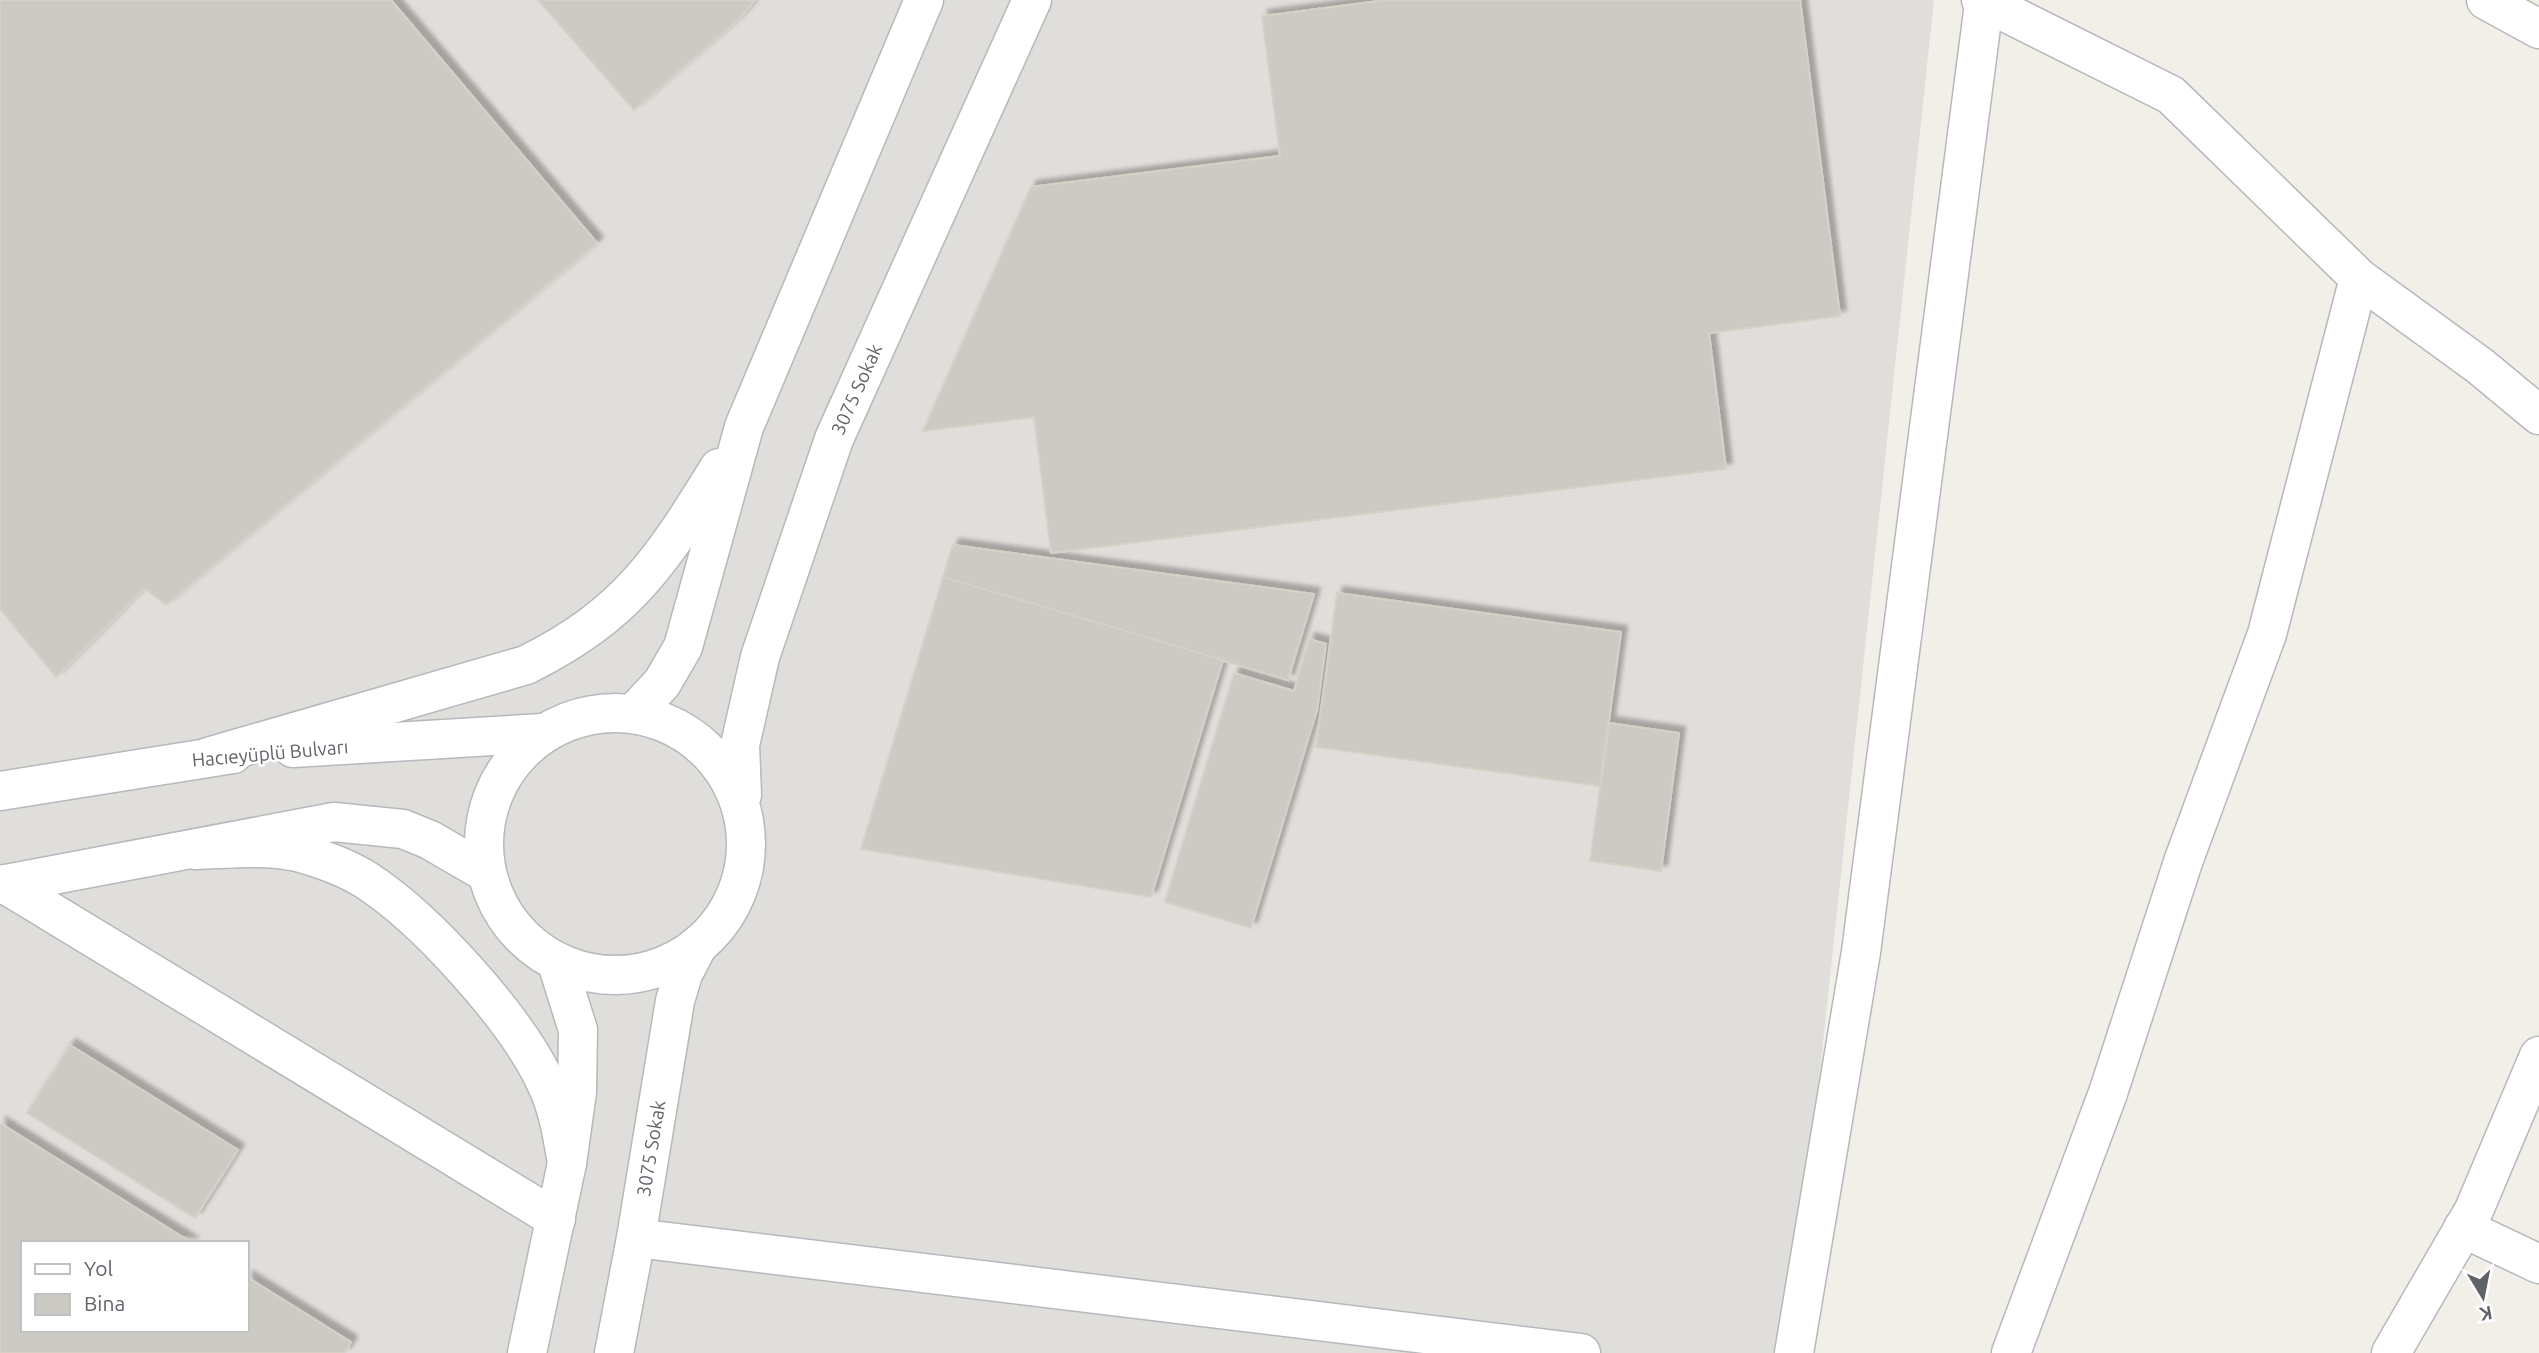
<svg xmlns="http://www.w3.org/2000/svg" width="2539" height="1353" font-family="Ubuntu,sans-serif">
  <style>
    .industrial { fill: #e0deda; fill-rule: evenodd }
    .building { fill: #cccac5; stroke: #d6d1c6; stroke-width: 2; filter: url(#shadow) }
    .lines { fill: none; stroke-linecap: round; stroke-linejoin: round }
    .minor-casing { stroke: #b5b8bc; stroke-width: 41 }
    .tertiary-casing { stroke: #b5b8bc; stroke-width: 41 }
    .minor { stroke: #fff; stroke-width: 38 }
    .tertiary { stroke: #fff; stroke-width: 38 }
    .labels { text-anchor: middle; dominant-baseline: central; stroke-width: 5; stroke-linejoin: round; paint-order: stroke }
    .street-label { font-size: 19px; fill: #5f6368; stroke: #fff }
  </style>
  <defs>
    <filter id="shadow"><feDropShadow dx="6" dy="-6" stdDeviation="2" flood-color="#0004"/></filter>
  </defs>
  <rect width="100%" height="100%" fill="#f1efe8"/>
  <path class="industrial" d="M0,0H1934L1790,1353H0ZM23,1243H247V1330H23Z"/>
  <g class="building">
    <polygon points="0,0 391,0 597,243 166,605 144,588 56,677 0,609"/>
    <polygon points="538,0 755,0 739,19 634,110"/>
    <polygon points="1387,0 1800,0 1840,316 1709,333 1726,469 1051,553 1034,417 923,431 1031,187 1280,156 1262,16"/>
    <polygon points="953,545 1314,594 1288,680 943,577"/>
    <polygon points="943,577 1223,660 1151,897 861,849"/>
    <polygon points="1337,593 1621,632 1600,786 1316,747"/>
    <polygon points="1309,639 1326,644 1317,710 1251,928 1165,902 1234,673 1294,691"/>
    <polygon points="1609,723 1679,733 1661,871 1590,861"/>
    <polygon points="70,1045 238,1150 195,1218 27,1113"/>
    <polygon points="0,1123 192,1243 23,1243 23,1330 247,1330 247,1277 351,1342 345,1353 0,1353"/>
  </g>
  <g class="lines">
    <defs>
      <g id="minor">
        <polyline points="1981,0 2171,95 2359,278 2480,366 2539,415"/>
        <polyline points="2486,0 2539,29"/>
        <polyline points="5,884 556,1219"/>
        <polyline points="2463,1228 2539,1264"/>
        <polyline points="636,1238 1581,1353"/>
        <polyline points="1794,1353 1861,952 1984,4"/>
        <polyline points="2011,1353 2108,1093 2183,862 2267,634 2359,278"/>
        <polyline points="2391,1353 2474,1210 2539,1056"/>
      </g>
      <g id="tertiary">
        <polyline points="635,712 662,683 683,647 744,427 924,0"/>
        <circle cx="615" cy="844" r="131"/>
        <polyline points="293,748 543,733"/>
        <path d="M208,757L526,665C628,614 661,562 719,468"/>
        <polyline points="0,791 233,754"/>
        <path id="s1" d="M742,795L740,745L760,657L834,439L1032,0"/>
        <path d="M196,850C229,849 264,845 297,852C319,858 347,868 366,880C425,918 515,1017 545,1081C558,1107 562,1134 567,1163"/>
        <polyline points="0,885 334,822 403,829 430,840 485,872"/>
        <polyline points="527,1353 567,1163 577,1092 578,1030 557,963"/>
        <path id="s2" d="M614,1353L636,1238L675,1001L683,974L698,945"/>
      </g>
    </defs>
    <use href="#minor" class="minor-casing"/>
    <use href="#tertiary" class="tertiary-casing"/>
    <use href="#minor" class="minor"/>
    <use href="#tertiary" class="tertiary"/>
  </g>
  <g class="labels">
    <g class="street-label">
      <text stroke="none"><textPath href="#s1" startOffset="425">3075 Sokak</textPath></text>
      <text transform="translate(270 753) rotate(-5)">Hacıeyüplü Bulvarı</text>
      <text stroke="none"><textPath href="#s2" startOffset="208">3075 Sokak</textPath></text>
    </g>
  </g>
  <rect x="21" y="1241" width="228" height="91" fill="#ffffff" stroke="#bfc1c3" stroke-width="2"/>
  <rect x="35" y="1264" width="35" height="10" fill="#ffffff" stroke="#bfc1c3" stroke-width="2"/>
  <text x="84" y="1276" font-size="21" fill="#5f6368">Yol</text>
  <rect x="35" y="1294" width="35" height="21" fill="#cccac5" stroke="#bfc1c3" stroke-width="2"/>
  <text x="84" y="1311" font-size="21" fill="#5f6368">Bina</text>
  <g transform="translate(2483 1297) rotate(170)" stroke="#ffffff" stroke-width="5" paint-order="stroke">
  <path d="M0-5L12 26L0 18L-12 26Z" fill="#5f6368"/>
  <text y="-10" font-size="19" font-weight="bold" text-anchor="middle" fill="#5f6368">K</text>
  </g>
</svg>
